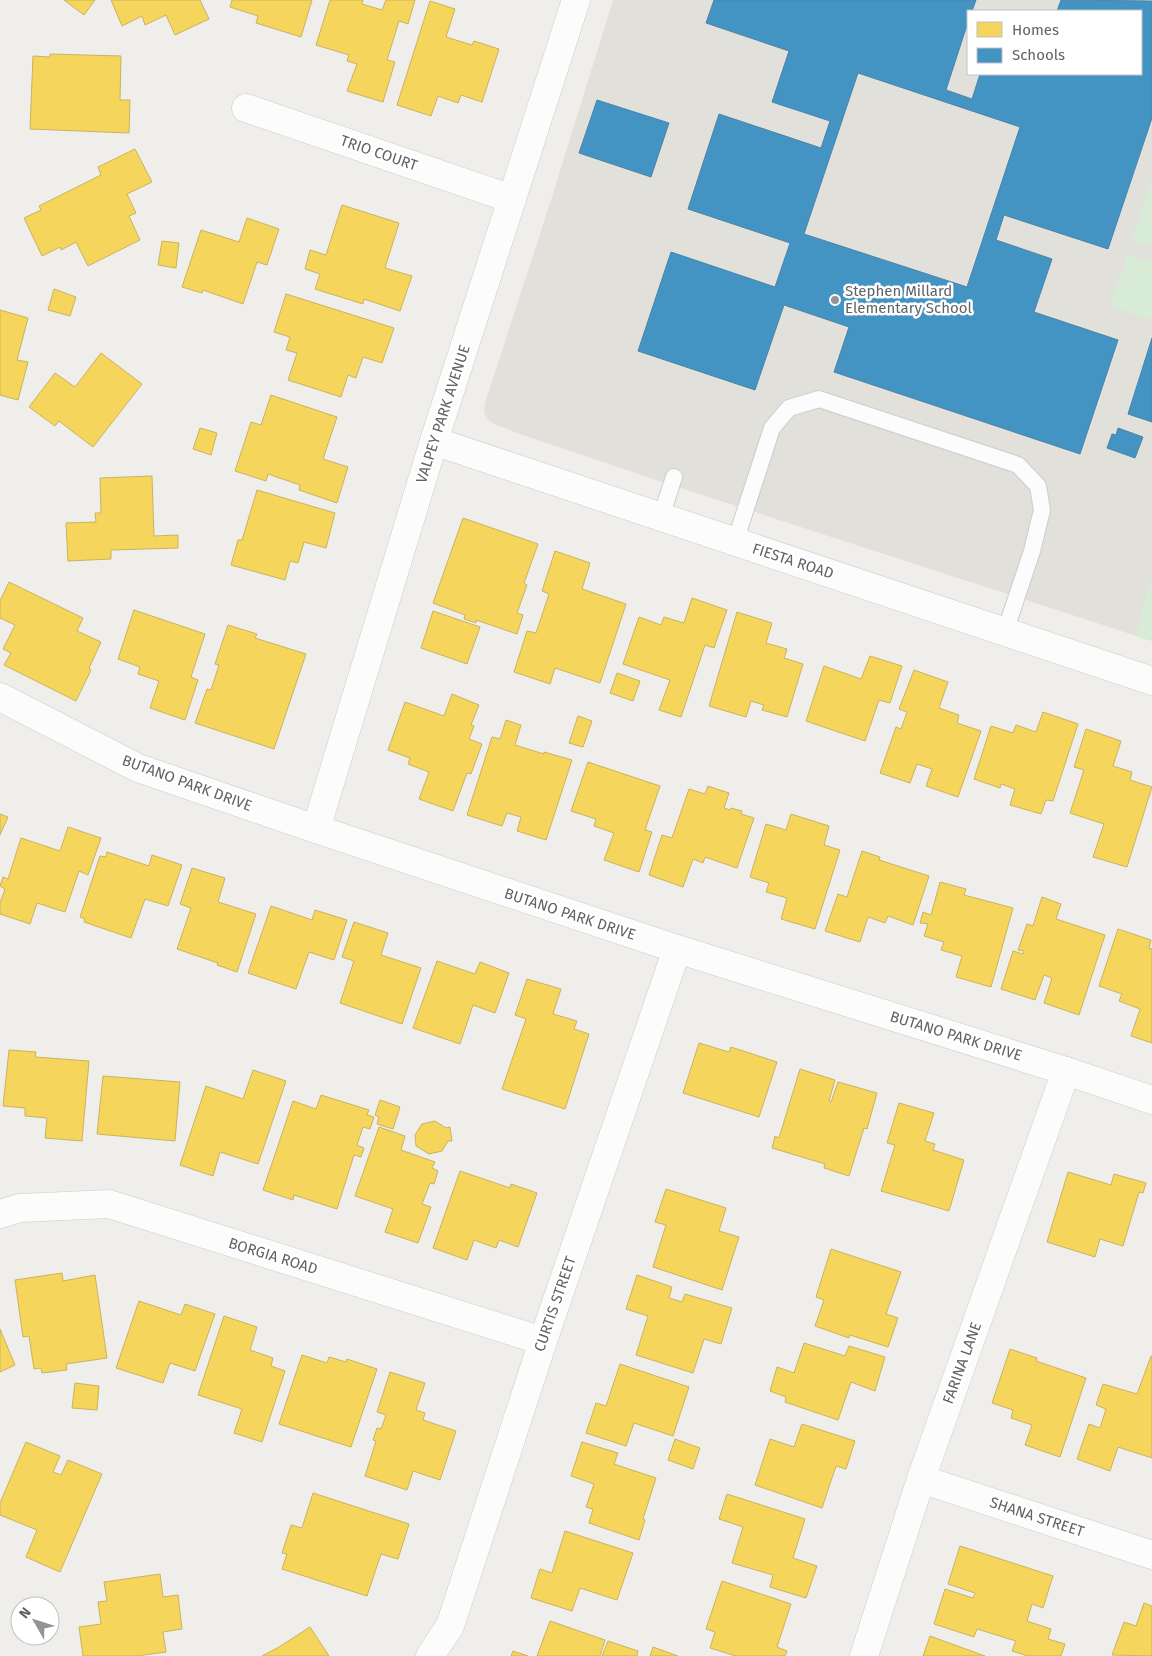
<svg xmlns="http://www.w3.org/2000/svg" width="1152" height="1656" font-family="'Fira Sans',sans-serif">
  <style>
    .education { fill: #e2e0da; fill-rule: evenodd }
    .green { fill: #d8ebd6 }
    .homes { fill: #f6d55c; stroke: #c9b360 }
    .schools { fill: #4393c3; stroke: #4b85a8; fill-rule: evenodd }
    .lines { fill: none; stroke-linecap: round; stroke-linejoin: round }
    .lane-casing { stroke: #cbcccc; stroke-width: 18 }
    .street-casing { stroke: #cbcccc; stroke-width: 29 }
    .lane { stroke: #fdfcfc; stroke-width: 16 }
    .street { stroke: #fdfcfc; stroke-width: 28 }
    .poi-dot { fill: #919496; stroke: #fff; stroke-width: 2 }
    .labels { text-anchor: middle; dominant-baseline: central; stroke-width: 5; stroke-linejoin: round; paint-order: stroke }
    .street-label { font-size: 15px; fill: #5f6368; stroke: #fff }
    .poi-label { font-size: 15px; fill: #5f6368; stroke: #fff; text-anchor: start }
  </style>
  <rect width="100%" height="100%" fill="#efeeea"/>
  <path class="education" d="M613,0H1152V641L653,479L520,434L494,424L487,419L484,412L485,403L552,197ZM968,11H1141V74H968Z"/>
  <g class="green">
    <polygon points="1152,179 1152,247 1132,240"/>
    <polygon points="1128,254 1152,262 1152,320 1110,306"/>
    <polygon points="1152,577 1152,641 1135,636"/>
  </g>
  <g class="homes">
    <polygon points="64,0 95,0 84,15"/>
    <polygon points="111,0 200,0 209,19 175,35 166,15 145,25 142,16 122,26"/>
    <polygon points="232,0 312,0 301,37 256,23 258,16 230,7"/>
    <polygon points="330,0 363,0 362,4 382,10 386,0 415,0 408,24 399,21 387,60 395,62 383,102 347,91 357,64 347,61 349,55 316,45"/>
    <polygon points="430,1 455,9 446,37 472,45 474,41 499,49 482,102 461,95 458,103 438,96 431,116 397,105"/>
    <polygon points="50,54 121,56 120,100 130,100 129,133 30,129 33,56 50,57"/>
    <polygon points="135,149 152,182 127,194 136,213 129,216 140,240 88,266 76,242 61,250 60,247 42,256 24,218 41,210 39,206 101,175 98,167"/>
    <polygon points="342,205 399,223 385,268 412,276 400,311 364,299 363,304 315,289 320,274 305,269 310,250 326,255"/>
    <polygon points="247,218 279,229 267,265 257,262 243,304 203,290 202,293 182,287 201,230 239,242"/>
    <polygon points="162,241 179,243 176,268 158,265"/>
    <polygon points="54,289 76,297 70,316 48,310"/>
    <polygon points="286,294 394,328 382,363 363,357 356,378 348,375 341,397 288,380 297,353 286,350 290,337 274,332"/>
    <polygon points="0,310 28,318 17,360 28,362 18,400 0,395"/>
    <polygon points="101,353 142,384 93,447 59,421 55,426 29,407 55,373 75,387"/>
    <polygon points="271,395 337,417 323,459 348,467 337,503 299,490 300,485 268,474 266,481 235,471 251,422 261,425"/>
    <polygon points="200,428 217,433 211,455 193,449"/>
    <polygon points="152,476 154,536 178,535 178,548 111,550 111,559 68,561 66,523 96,522 95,513 101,513 100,478"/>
    <polygon points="257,490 335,513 326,548 304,542 298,563 290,561 285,580 231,565 238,540 242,540"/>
    <polygon points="463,518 538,544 524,583 527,585 517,613 523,615 517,634 476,620 476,623 464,619 465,615 433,603"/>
    <polygon points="555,551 590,563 582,589 626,604 600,683 555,668 550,684 514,672 527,631 536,633 549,594 542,591"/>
    <polygon points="9,582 83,618 77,631 101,642 89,668 91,670 76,701 4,665 11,653 3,649 15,625 0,618 0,601"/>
    <polygon points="692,598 727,610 714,648 705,645 681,717 659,710 670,680 623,664 639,617 661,625 664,617 684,623"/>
    <polygon points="134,610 205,634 191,677 198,680 185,720 150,708 159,681 138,674 140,667 118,659"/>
    <polygon points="433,611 480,627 467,664 421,648"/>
    <polygon points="737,612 772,623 766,643 787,649 784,658 803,664 787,717 762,710 764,705 751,701 746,717 709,706"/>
    <polygon points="228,625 257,634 255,638 306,654 274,749 195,723 207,689 211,690 219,665 215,664"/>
    <polygon points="870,656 902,666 890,703 879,700 865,741 806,721 824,666 861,679"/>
    <polygon points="914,670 948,682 939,708 959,715 957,723 981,731 958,797 926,786 932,769 917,764 910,783 880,773 896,727 901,729 907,712 899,709"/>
    <polygon points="617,673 640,681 633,701 610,693"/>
    <polygon points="452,694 479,705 471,725 474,726 469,739 482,744 471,774 467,773 453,811 419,799 429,772 408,764 410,758 388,750 405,702 444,716"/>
    <polygon points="1043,712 1078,724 1053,801 1046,800 1041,814 1010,805 1015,789 1001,784 1000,788 974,779 991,726 1013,733 1016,725 1036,732"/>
    <polygon points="578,716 592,721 583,747 569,743"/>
    <polygon points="506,720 521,725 515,745 544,754 544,752 572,760 546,840 517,831 521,817 507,813 502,826 467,815 492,737 500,739"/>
    <polygon points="1086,729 1121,741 1113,766 1132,772 1130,780 1152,787 1127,867 1093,857 1104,824 1070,813 1084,770 1074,767"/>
    <polygon points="588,762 660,786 645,830 652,832 639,872 604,860 614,833 594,826 596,819 571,811"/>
    <polygon points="708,786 729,793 724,808 730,810 731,808 742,811 741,814 754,818 737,868 705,857 703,863 693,859 683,887 649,875 662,835 672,838 689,789 705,794"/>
    <polygon points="0,814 8,817 0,835"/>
    <polygon points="791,814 829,826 824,845 840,850 815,929 781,919 787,898 766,892 769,883 750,877 766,824 786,830"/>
    <polygon points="68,827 101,838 88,875 79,871 65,912 37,903 30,924 0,914 0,903 5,889 0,886 3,877 8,879 21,838 60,851"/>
    <polygon points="862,851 880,857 879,860 929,876 913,925 888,916 885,923 868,917 860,942 825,931 838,894 847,897"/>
    <polygon points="107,852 149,866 152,855 182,865 168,906 145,899 131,938 84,922 85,919 80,917 100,856 106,857"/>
    <polygon points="192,868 225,878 218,902 256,914 237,972 217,965 218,963 177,949 191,908 180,904"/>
    <polygon points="940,882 966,889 964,895 1013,908 991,987 956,977 962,956 941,950 944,942 924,936 928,924 920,923 923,912 931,915"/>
    <polygon points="1042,897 1061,904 1056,919 1105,935 1079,1015 1044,1003 1052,978 1044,975 1035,1000 1001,989 1013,951 1023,954 1024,951 1018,950 1027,924 1033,926"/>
    <polygon points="271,906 312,920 315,910 347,920 334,960 309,952 296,989 248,973"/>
    <polygon points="354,922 388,933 381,955 421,968 402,1024 340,1003 354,961 342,957"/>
    <polygon points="1118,929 1151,940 1149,948 1152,949 1152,1043 1131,1036 1140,1009 1119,1001 1122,994 1099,986"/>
    <polygon points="437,961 475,974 480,962 509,973 495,1013 473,1005 460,1044 413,1028"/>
    <polygon points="527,979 561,989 553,1014 577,1021 574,1029 589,1034 565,1109 502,1089 526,1019 515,1015"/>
    <polygon points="699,1043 729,1052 731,1047 777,1062 759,1117 683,1093"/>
    <polygon points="9,1050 36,1052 35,1057 89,1061 82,1141 45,1138 47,1118 25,1116 25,1108 3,1106"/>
    <polygon points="800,1069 835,1080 829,1101 831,1102 838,1082 877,1093 867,1129 864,1128 849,1176 824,1168 825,1164 772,1148 775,1136 779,1138"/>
    <polygon points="253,1070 286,1081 258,1164 220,1152 213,1176 180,1165 206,1086 243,1099"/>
    <polygon points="103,1076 180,1082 175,1141 97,1134"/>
    <polygon points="321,1095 369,1110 367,1115 374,1117 370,1129 363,1127 357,1145 364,1148 361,1157 354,1155 337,1209 294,1195 293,1200 263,1190 293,1101 316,1109"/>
    <polygon points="380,1100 400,1107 393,1129 377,1124 379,1117 375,1115"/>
    <polygon points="899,1103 934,1113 925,1141 935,1144 933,1150 964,1160 949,1211 881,1191 895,1145 887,1143"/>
    <polygon points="435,1121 446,1128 450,1127 452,1141 448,1141 442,1151 429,1154 416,1146 415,1135 422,1124"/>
    <polygon points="379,1127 405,1136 401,1150 435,1162 432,1168 438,1171 434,1184 430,1183 422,1204 431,1207 418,1243 385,1232 393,1209 355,1196"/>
    <polygon points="460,1171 510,1188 511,1184 537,1193 518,1247 499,1240 496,1248 474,1240 467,1260 433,1248"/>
    <polygon points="1068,1172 1111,1185 1114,1174 1146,1183 1143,1193 1139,1192 1123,1246 1100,1239 1095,1257 1047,1242"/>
    <polygon points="666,1189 726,1208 719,1231 739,1237 722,1290 653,1267 666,1225 655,1222"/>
    <polygon points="831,1249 901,1272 886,1314 898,1318 888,1347 850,1335 849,1338 815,1326 824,1300 816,1297"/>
    <polygon points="62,1273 63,1281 95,1275 107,1358 66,1364 67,1370 42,1373 41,1368 34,1369 29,1336 23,1337 15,1280"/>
    <polygon points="637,1275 672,1287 669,1298 682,1302 685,1294 732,1308 721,1344 704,1339 693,1373 636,1355 648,1316 626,1309"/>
    <polygon points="139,1301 181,1315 185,1304 215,1314 195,1371 170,1363 163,1383 116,1368"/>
    <polygon points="224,1316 257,1327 250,1350 273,1358 271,1366 285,1371 262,1442 234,1433 242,1409 198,1395"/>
    <polygon points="0,1329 15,1365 0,1372"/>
    <polygon points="804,1343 845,1356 849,1346 885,1357 875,1391 851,1382 838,1420 785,1402 786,1397 770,1391 777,1367 794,1373"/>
    <polygon points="1010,1349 1037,1358 1036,1361 1086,1378 1060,1457 1025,1445 1032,1425 1011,1418 1013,1410 992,1403"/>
    <polygon points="302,1355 327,1363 329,1357 346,1362 347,1359 377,1369 351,1447 279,1424"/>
    <polygon points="1151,1356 1152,1356 1152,1458 1118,1447 1110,1471 1077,1459 1089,1424 1100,1428 1106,1409 1096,1405 1103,1384 1137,1394"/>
    <polygon points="620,1364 689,1387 673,1436 634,1423 626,1446 586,1433 596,1403 606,1406"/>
    <polygon points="390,1372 425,1383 416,1410 425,1413 423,1420 456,1431 440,1480 413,1471 407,1490 365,1476 376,1441 373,1440 377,1428 381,1429 386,1415 377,1412"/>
    <polygon points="75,1383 99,1386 97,1410 72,1408"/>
    <polygon points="802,1424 855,1441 846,1469 836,1466 822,1508 755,1485 770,1439 794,1447"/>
    <polygon points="675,1439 700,1448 693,1469 668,1460"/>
    <polygon points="26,1442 60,1456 53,1472 61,1475 68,1460 102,1474 60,1572 26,1557 37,1530 0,1515 0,1503"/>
    <polygon points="582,1442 618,1453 614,1464 656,1478 643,1519 645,1520 639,1540 589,1523 593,1509 586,1507 594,1484 571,1476"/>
    <polygon points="313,1493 409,1524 398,1559 381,1554 367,1596 282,1569 287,1554 282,1553 291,1525 302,1528"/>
    <polygon points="727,1494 805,1519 793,1558 817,1566 806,1598 770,1587 773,1575 732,1563 743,1527 719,1519"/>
    <polygon points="565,1531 633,1553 617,1600 580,1588 572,1611 531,1598 540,1569 552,1573"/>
    <polygon points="960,1546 1053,1576 1043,1608 1032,1604 1027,1621 1051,1629 1048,1639 1065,1644 1061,1656 1028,1656 1012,1651 1016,1641 977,1629 974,1637 934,1624 945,1589 973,1598 975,1593 948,1584"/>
    <polygon points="160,1574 163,1597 178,1595 182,1629 163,1632 166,1652 137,1656 83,1656 79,1627 101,1624 98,1602 107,1601 104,1582"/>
    <polygon points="722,1581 791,1604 777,1647 787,1651 785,1656 736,1656 710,1648 715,1632 706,1629"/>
    <polygon points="1144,1603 1152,1606 1152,1656 1112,1655 1124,1622 1136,1626"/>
    <polygon points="550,1621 605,1640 600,1656 537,1656"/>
    <polygon points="310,1627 329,1656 262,1656 279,1647"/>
    <polygon points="930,1636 985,1656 923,1656"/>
    <polygon points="608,1641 638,1651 637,1656 602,1656"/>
    <polygon points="653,1647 678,1656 650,1656"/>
    <polygon points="513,1651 528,1656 511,1656"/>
  </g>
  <g class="schools">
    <path d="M714,0H976L972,11H968V22L946,90L972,99L980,74H1141V11H1057L1061,0L1152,1V118L1108,249L1004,215L996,240L1052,259L1034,312L1118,340L1080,454L834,372L849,327L784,305L755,390L638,351L671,252L775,287L790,243L688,209L719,114L821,148L830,121L772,102L789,51L706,23ZM858,73L1020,127L967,287L804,234Z"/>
    <polygon points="597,100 669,123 651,177 579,153"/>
    <polygon points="1152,338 1152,422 1128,414"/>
    <polygon points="1118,428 1143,437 1135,458 1107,448 1112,434 1116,435"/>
  </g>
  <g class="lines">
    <defs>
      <g id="lane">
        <polyline points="661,517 674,477"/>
        <polyline points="735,542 772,428 789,408 819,399 1018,465 1038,486 1042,510 1032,551 1005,632"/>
      </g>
      <g id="street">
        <polyline points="246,108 512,199"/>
        <polyline points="434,441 1152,681"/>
        <polyline points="0,697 138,768 316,829 677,949 1066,1071 1152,1100"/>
        <polyline points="316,829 434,441 576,0"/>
        <polyline points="0,1214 20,1208 109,1204 543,1341"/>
        <polyline points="921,1479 1152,1555"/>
        <polyline points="430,1656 450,1626 543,1341 677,949"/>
        <polyline points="864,1656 921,1479 1066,1071"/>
      </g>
    </defs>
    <use href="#lane" class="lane-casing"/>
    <use href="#street" class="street-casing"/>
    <use href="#lane" class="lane"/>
    <use href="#street" class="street"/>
  </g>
  <circle class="poi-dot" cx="835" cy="300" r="5"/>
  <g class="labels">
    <g class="street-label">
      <text transform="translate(379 153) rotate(19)">TRIO COURT</text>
      <text transform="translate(443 414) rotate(-72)">VALPEY PARK AVENUE</text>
      <text transform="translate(793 561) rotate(18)">FIESTA ROAD</text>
      <text transform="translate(187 783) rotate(20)">BUTANO PARK DRIVE</text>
      <text transform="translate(570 914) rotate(18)">BUTANO PARK DRIVE</text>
      <text transform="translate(956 1036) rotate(17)">BUTANO PARK DRIVE</text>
      <text transform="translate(273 1256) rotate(17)">BORGIA ROAD</text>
      <text transform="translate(555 1304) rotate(-71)">CURTIS STREET</text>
      <text transform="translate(962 1363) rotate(-70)">FARINA LANE</text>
      <text transform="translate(1037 1517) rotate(18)">SHANA STREET</text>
    </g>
    <g class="poi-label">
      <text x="845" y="291">Stephen Millard<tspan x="845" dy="17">Elementary School</tspan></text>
    </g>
  </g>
  <rect x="967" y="10" width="175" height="65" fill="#ffffff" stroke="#bfc1c3"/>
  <rect x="977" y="22" width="25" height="15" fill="#f6d55c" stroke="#bfc1c3"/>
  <text x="1012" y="35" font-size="15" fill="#5f6368">Homes</text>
  <rect x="977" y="48" width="25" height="15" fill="#4393c3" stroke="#bfc1c3"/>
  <text x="1012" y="60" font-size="15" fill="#5f6368">Schools</text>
  <g transform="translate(35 1621) rotate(309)"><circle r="24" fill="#ffffff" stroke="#bfc1c3"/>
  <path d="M0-4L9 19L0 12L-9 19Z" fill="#919496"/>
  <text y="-8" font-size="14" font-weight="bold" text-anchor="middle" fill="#5f6368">N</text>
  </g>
</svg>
